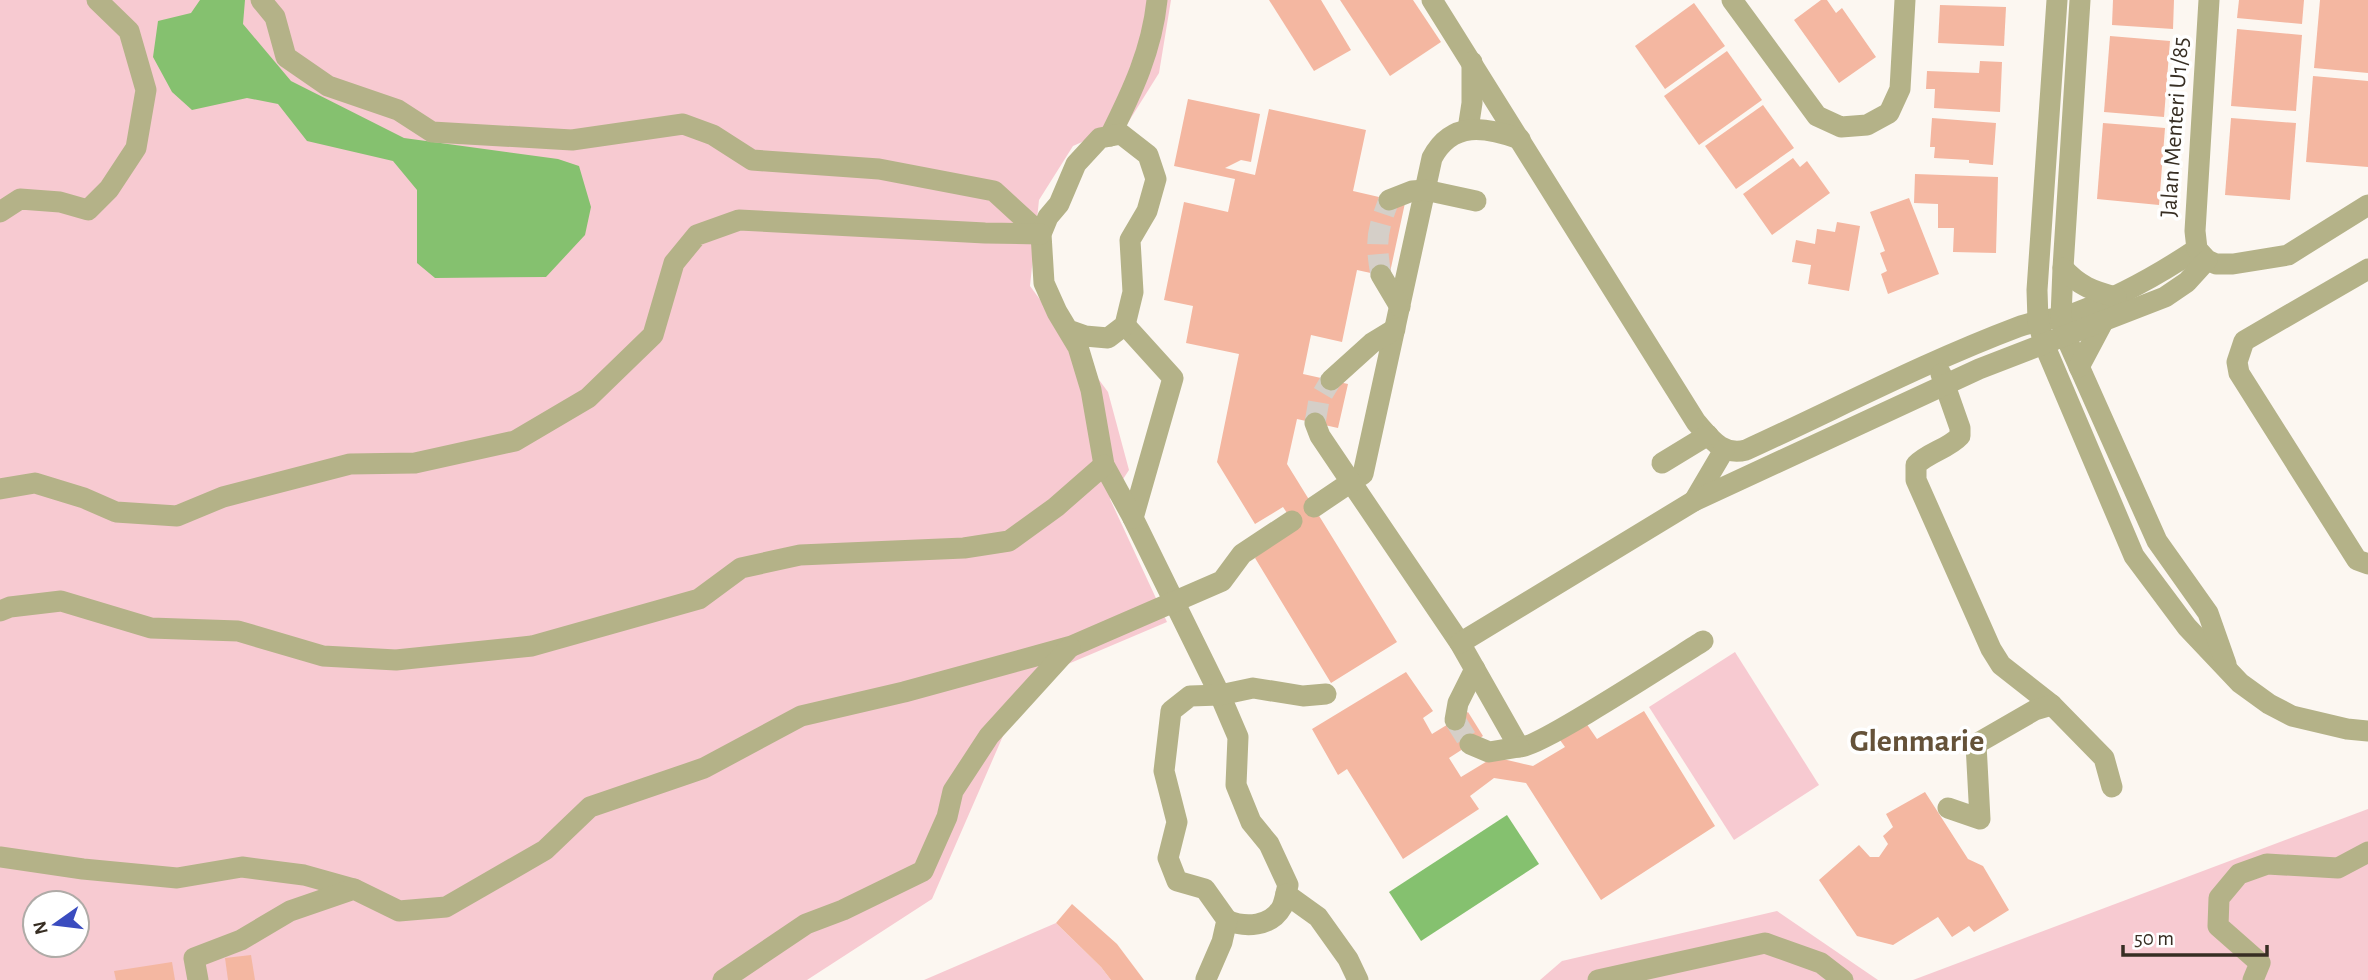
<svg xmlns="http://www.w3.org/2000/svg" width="2368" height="980" font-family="'Alegreya Sans',sans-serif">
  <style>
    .green { fill: #f7cad1; fill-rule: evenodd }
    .water { fill: #85c16f }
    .building { fill: #f4b7a1 }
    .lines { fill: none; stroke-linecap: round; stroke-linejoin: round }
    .minor-tunnel { stroke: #d5cfc8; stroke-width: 21; stroke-dasharray: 21 10; stroke-linecap: butt }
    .minor { stroke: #b4b288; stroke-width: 21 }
    .labels { text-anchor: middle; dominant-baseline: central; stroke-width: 7; stroke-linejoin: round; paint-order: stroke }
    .street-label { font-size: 24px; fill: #372e23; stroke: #fff }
    .district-label { font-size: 32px; font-weight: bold; fill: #655239; stroke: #fff }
  </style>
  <rect width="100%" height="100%" fill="#fcf7f1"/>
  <g class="green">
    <path d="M0,0H1171L1159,73L1129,121L1073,146L1039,200L1030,286L1108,392L1129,470L1110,499L1167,622L1068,664L1006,729L932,899L807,980H0ZM35,903H77V945H35Z"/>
    <polygon points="1735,652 1819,785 1734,840 1649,707"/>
    <polygon points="2368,809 2368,980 1913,980"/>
    <polygon points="1777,911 1878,980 1540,980 1562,961"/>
    <polygon points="1056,923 1101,967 1111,980 924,980"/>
  </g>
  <g class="water">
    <polygon points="200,0 245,0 243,24 291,81 404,138 558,159 579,166 591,207 585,235 546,277 435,278 417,263 417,190 393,161 307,141 278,104 247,98 192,110 172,92 153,57 158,21 191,13"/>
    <polygon points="1507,815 1539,864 1421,941 1389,892"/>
  </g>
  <g class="building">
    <polygon points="1269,0 1321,0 1351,50 1314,71"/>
    <polygon points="1340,0 1413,0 1441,42 1390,76"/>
    <polygon points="1821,0 1827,0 1836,13 1842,8 1876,57 1839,83 1794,20"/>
    <polygon points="2113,0 2174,0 2173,29 2112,25"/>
    <polygon points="2239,0 2304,0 2302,24 2237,18"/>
    <polygon points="2320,0 2368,0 2368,73 2314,68"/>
    <polygon points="1694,3 1725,46 1665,89 1635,46"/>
    <polygon points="1940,5 2006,7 2004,46 1938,43"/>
    <polygon points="2237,29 2302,35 2296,111 2231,106"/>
    <polygon points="2110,36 2170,41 2164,117 2104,112"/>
    <polygon points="1727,51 1762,100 1699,145 1664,96"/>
    <polygon points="1980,61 2002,62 2000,112 1934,108 1935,89 1926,89 1927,71 1979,73"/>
    <polygon points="2313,76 2368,81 2368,167 2306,162"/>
    <polygon points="1188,99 1260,114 1251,162 1241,160 1225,168 1255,175 1269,109 1366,130 1353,191 1405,203 1389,277 1357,270 1342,342 1311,335 1303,374 1348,384 1338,428 1297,419 1287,464 1397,642 1331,683 1255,558 1295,525 1283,507 1255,524 1217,462 1239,354 1186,343 1193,306 1164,300 1184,202 1228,212 1235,179 1174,166"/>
    <polygon points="1763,105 1794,148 1736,189 1705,146"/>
    <polygon points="1932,118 1996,123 1993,165 1969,163 1969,160 1934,158 1935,147 1930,147"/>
    <polygon points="2231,118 2296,123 2290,200 2225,195"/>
    <polygon points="2103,123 2165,128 2159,205 2097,199"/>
    <polygon points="1793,158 1800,167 1807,161 1830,193 1772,235 1743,194"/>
    <polygon points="1915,174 1998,177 1996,253 1953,252 1954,228 1938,228 1938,204 1914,203"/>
    <polygon points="1909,198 1939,274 1888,294 1881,274 1887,271 1880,253 1885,251 1870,212"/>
    <polygon points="1837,222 1860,226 1849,291 1808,284 1811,265 1792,262 1796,240 1815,244 1817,229 1835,232"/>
    <polygon points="1406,672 1433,711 1423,718 1432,734 1468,712 1483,736 1449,758 1461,777 1494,757 1533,766 1565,747 1560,740 1586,723 1597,739 1644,711 1715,826 1601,900 1526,783 1494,778 1470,796 1479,809 1403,859 1347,769 1338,775 1312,729"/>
    <polygon points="1925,792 1968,859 1983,866 2009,910 1974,932 1969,926 1952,937 1938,917 1893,945 1857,936 1819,880 1859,845 1870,857 1879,857 1888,844 1883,836 1893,827 1886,814"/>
    <polygon points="1072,904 1117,944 1144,980 1111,980 1101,967 1056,923"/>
    <polygon points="251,955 255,980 228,980 225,958"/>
    <polygon points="172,962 175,980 116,980 114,971"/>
  </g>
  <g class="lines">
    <g class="minor-tunnel">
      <path d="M1381,275C1375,241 1377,231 1389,200"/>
      <polyline points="1315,423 1319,400 1331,380"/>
      <polyline points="1455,720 1470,744"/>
    </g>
    <g class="minor">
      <polyline points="261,0 275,17 286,57 328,86 398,110 432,132 572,140 683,124 713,135 752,160 879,169 994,191 1041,234"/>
      <path d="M1432,0L1696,422C1711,439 1722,456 1746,450C1836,409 1925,362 2018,327C2036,320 2056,320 2075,313C2119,297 2158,275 2197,249"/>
      <polyline points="1732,0 1817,116 1841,127 1867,125 1889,113 1900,89 1905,0"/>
      <polyline points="2057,0 2037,290 2038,321 2044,344 2134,556 2187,627 2240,683 2269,704 2292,716 2347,729 2368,731"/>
      <polyline points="2080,0 2063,268 2061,317 2065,335 2157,541 2208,613 2226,664"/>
      <polyline points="2209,0 2195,231 2197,249 2207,260 2216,264 2233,264 2288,255 2368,205"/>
      <polyline points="1468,129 1472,103 1472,62"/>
      <path d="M1110,136C1132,92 1152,50 1157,0"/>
      <path d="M1520,139C1486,127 1452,120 1432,158L1363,474L1351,482L1460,643L1519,747C1537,749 1677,657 1703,641"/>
      <polyline points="1389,200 1412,191 1425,190 1476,201"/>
      <polyline points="0,212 20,199 60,202 88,210 109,189 136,148 146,90 129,31 97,0"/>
      <path d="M2063,268C2079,286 2093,291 2116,297"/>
      <polyline points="2368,269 2244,341 2237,362 2239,373 2357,560 2368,564"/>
      <polyline points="1381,275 1400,307"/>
      <path d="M1125,325L1173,378L1133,518L1220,695L1238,737L1236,785L1251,822L1269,844L1288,885C1286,892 1285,900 1282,907C1271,927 1245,928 1227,920"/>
      <polyline points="1068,330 1085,336 1108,338 1125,325 1133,292 1130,240 1147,211 1156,179 1148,155 1121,134 1100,138 1076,164 1059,204 1048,217 1041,234 1044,283 1057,312 1078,347 1091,390 1104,465 1133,518"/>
      <polyline points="2079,367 2104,320"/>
      <path d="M1941,374L1960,428V436C1948,449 1929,452 1916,465V480L1991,649L2001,665L2052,705L2104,758L2112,787"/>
      <polyline points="1331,380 1372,343 1395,329"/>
      <polyline points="1662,463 1708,435"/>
      <polyline points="0,489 35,483 84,498 116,512 177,516 223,497 350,464 415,463 515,441 588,398 653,335 674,263 697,235 739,220 985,233 1041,234"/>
      <polyline points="1694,501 1724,450"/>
      <polyline points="1314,507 1351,482 1320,436 1315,423"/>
      <polyline points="0,611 10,607 61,601 151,628 238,631 323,656 396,660 532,646 699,599 741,568 800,555 964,548 1009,541 1056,507 1104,465"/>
      <polyline points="1460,643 1694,501 1979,369 2165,297 2187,282 2207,260"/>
      <polyline points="1455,720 1458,703 1475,669"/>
      <polyline points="1470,744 1489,752 1519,747"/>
      <polyline points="1948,808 1980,819 1976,744 2035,710 2052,705"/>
      <polyline points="0,857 83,869 177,878 242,867 304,875 354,889"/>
      <polyline points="1286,894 1318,917 1348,959 1358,980"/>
      <polyline points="1206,979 1222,942 1227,920 1205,889 1177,881 1168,858 1177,822 1164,771 1171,711 1190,696 1220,695 1253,688 1303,696 1326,694"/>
      <polyline points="198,980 194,958 241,940 290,911 354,889 399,911 446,907 545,850 590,807 704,768 801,716 904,692 1072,646 1222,581 1242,554 1292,521"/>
      <polyline points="723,980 806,924 843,910 923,871 947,817 953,791 989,736 1070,647"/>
      <polyline points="1598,980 1765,943 1821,963 1843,980"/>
      <polyline points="2253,980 2260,963 2218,926 2219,898 2239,874 2267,864 2338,868 2368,852"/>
    </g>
  </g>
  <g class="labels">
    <g class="street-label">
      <text transform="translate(2175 127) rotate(-86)">Jalan Menteri U1/85</text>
    </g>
    <g class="district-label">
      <text x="1917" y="741">Glenmarie</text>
    </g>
  </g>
  <g transform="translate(56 924) rotate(256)"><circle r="33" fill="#ffffff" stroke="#afaba7" stroke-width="2"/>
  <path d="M0-5L12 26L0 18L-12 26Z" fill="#3a4cbf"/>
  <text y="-10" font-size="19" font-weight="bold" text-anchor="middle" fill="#372e23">N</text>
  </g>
  <path d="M2123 945v10h144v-10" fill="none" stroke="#372e23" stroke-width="3.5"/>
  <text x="2134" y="945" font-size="21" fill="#372e23" stroke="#ffffff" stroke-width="5" paint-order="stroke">50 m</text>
</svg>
